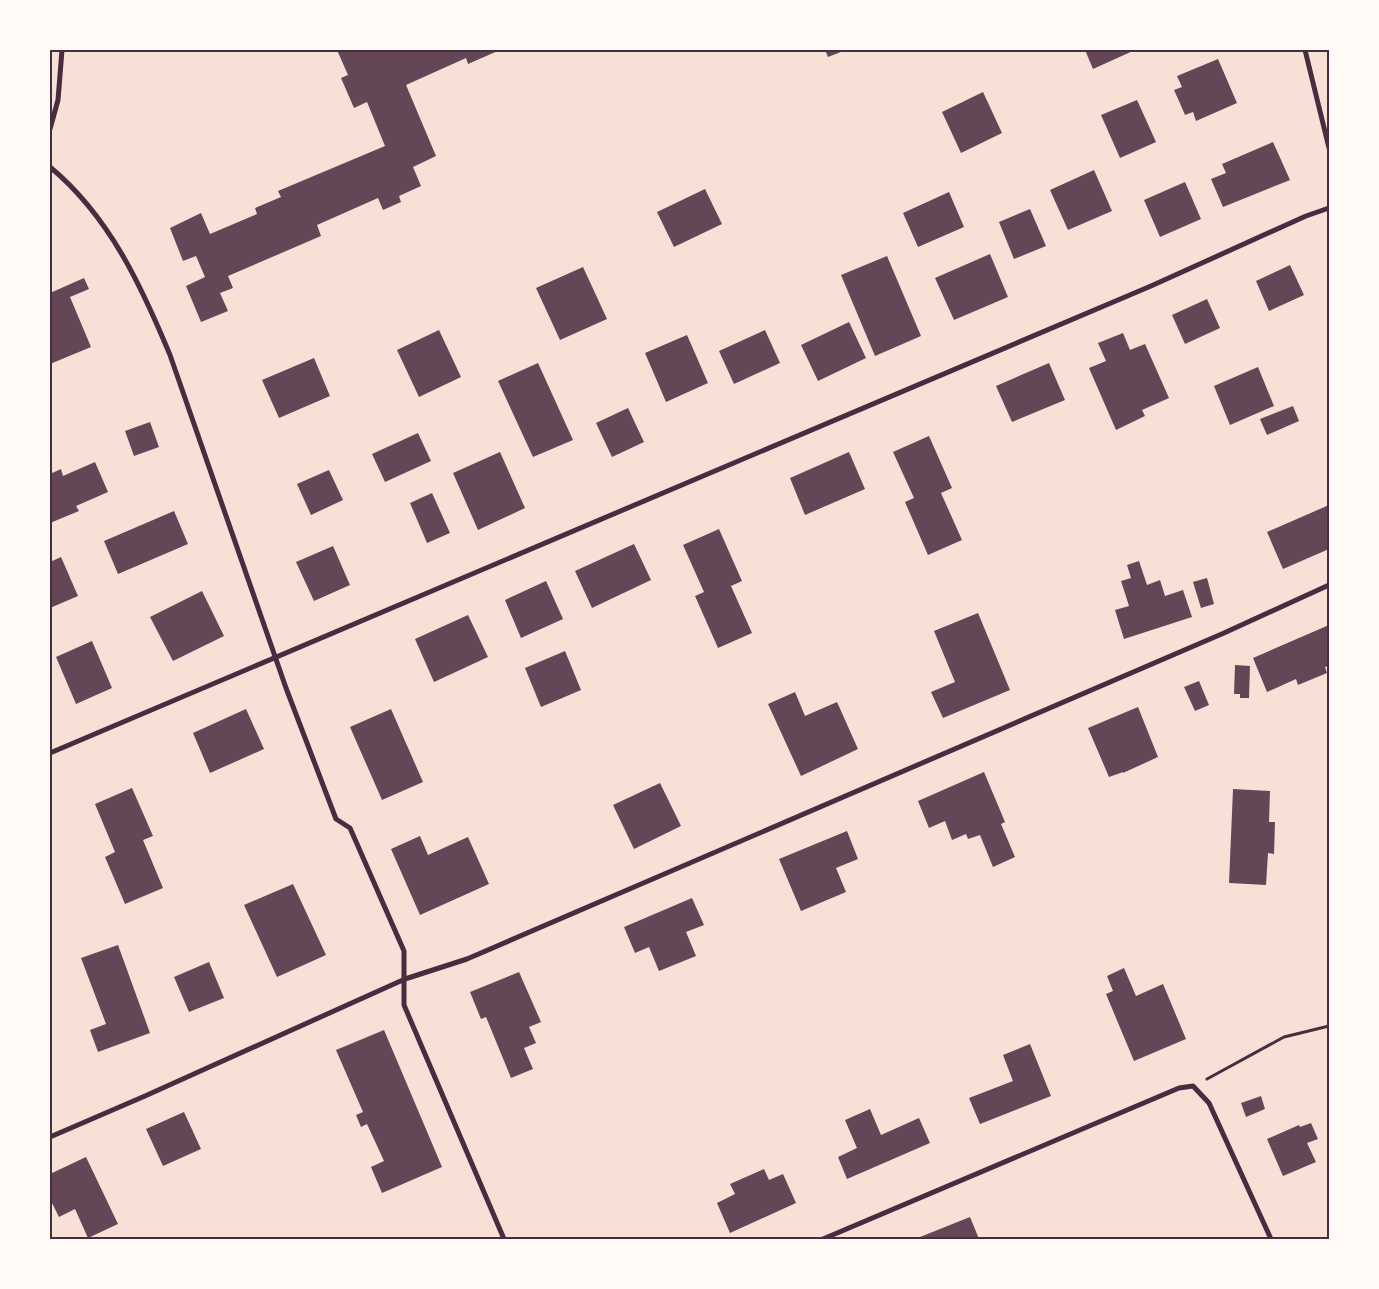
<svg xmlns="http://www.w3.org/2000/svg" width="1379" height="1289" font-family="'Crimson Pro',serif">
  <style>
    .building { fill: #644757 }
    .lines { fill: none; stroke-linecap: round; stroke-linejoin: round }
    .path { stroke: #4a2c40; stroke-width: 3 }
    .minor { stroke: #4a2c40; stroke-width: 5 }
    .neatline { fill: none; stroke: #4a2c40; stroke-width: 2 }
  </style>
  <rect width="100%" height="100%" fill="#f7e1d7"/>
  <g class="building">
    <polygon points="337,50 500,50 468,64 466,58 406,85 436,156 413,167 421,186 399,196 401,202 383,210 378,198 317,225 321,236 228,276 233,288 220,293 228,311 201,322 186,286 205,277 196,256 183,261 170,228 201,213 210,234 257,214 255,208 281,197 278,191 385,146 367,102 354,108 341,78 348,75"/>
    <polygon points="825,50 846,50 828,57"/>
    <polygon points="1085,50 1135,50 1093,69"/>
    <polygon points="1218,59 1237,103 1196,121 1193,112 1185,115 1179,101 1174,90 1182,87 1177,76"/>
    <polygon points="983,92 1002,133 961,153 942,112"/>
    <polygon points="1137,100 1156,142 1120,158 1101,115"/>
    <polygon points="1273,142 1290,180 1223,207 1211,179 1226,173 1222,164"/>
    <polygon points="1094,170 1112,211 1068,230 1050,190"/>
    <polygon points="1185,182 1201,219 1160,237 1144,200"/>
    <polygon points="705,189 722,224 674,247 657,212"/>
    <polygon points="949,192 964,227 918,247 903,213"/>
    <polygon points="1030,209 1046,246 1014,259 999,222"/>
    <polygon points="990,254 1008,297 954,320 935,278"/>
    <polygon points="887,256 921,336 875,356 841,275"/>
    <polygon points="1290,265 1304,295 1269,311 1256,281"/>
    <polygon points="583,267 607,319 560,340 536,288"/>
    <polygon points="84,278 89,289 70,297 91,347 50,364 50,293"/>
    <polygon points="1207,299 1220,328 1185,344 1172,315"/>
    <polygon points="849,322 866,358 818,381 801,345"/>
    <polygon points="439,330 461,377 419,397 397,350"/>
    <polygon points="765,330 780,363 734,384 719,351"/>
    <polygon points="1123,333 1130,350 1145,344 1169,398 1142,410 1145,416 1116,430 1089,368 1106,361 1098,343"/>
    <polygon points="687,335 708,383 666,402 645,353"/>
    <polygon points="314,358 330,396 279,418 262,380"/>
    <polygon points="538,363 573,440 533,457 498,381"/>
    <polygon points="1049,363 1065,400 1012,422 996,386"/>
    <polygon points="1258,367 1274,406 1230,425 1214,386"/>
    <polygon points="1293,406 1299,421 1267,435 1260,419"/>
    <polygon points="628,408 644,442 612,457 596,423"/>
    <polygon points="150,422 159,447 134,456 125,431"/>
    <polygon points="418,433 431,461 385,482 372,454"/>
    <polygon points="929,436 952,488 941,493 962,540 928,555 905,502 914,498 893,452"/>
    <polygon points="500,452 525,508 478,530 453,473"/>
    <polygon points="849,452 865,489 805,515 790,478"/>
    <polygon points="95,462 108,492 76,506 79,511 50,523 50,474 61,469 63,476"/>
    <polygon points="329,470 343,500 311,515 297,484"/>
    <polygon points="432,493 450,533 427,543 410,503"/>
    <polygon points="1329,505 1329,549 1283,569 1267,532"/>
    <polygon points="174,511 188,544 118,574 104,541"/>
    <polygon points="719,529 742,581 731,586 752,633 718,648 695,596 704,592 683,545"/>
    <polygon points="634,544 651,580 592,608 575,571"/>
    <polygon points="333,546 350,585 314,601 296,562"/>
    <polygon points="61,557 78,596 50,608 50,562"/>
    <polygon points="1139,561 1147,585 1160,580 1165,596 1183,590 1192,617 1124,639 1115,610 1129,606 1121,581 1131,578 1127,565"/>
    <polygon points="1207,578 1214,604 1201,608 1193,582"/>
    <polygon points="546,581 563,619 521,638 505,600"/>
    <polygon points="202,591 224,636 173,661 150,617"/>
    <polygon points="978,613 1010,690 943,718 931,692 955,682 934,631"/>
    <polygon points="468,615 488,657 434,682 415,639"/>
    <polygon points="1329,625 1329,666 1325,667 1327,673 1298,685 1296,679 1267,692 1253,658"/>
    <polygon points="92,641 112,688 76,704 56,657"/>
    <polygon points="565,651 581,690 541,707 525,668"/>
    <polygon points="1235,665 1250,666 1249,698 1240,698 1240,694 1234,694"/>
    <polygon points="1199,681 1209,705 1195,711 1184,687"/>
    <polygon points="795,692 805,716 837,702 858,749 801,776 768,704"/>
    <polygon points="1138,707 1158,757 1123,773 1123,772 1109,777 1088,728"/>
    <polygon points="246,709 264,749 210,773 193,733"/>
    <polygon points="391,709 423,782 382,800 350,727"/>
    <polygon points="984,772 1005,822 1001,824 1015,857 993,867 980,835 968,839 966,834 952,840 945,821 929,828 918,801"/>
    <polygon points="660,783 681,826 634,849 613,805"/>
    <polygon points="132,788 153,836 143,840 163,888 125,904 105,857 115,852 95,804"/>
    <polygon points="1233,789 1270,791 1269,822 1275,822 1274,854 1268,853 1266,885 1229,883"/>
    <polygon points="847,831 858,859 836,868 846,892 801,911 779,859"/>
    <polygon points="420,836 428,855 468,837 489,884 420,915 391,849"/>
    <polygon points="293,884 326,955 277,977 244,905"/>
    <polygon points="692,898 704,925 686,932 696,956 659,971 649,947 635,953 624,927"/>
    <polygon points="118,945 150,1033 98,1052 90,1030 106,1024 81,958"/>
    <polygon points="209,962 224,998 189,1012 174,977"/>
    <polygon points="1124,968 1136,996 1163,984 1186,1039 1134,1061 1106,994 1113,991 1107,976"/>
    <polygon points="519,972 541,1022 529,1027 536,1043 524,1048 533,1069 511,1078 486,1017 481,1019 470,992"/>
    <polygon points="384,1030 442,1167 382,1193 371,1167 384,1161 367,1124 361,1127 356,1115 363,1112 336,1050"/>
    <polygon points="1030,1044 1051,1096 980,1124 969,1098 1013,1081 1003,1055"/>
    <polygon points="1261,1096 1265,1109 1246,1117 1241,1103"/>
    <polygon points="870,1109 881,1135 919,1118 930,1143 847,1179 838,1157 857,1148 845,1120"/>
    <polygon points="184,1112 201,1149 163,1166 146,1129"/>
    <polygon points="1311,1123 1318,1139 1307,1143 1316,1162 1283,1176 1267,1139 1299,1125 1300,1127"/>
    <polygon points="86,1157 118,1224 88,1238 75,1209 59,1217 50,1199 50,1174"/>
    <polygon points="764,1169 769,1180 783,1174 796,1203 730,1233 717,1203 735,1194 730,1184"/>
    <polygon points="970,1217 979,1239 916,1239 920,1237"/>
  </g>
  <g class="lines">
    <polyline class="path" points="1207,1079 1284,1037 1329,1026"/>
    <g class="minor">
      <polyline points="1305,50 1329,148"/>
      <polyline points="50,129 58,100 62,50"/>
      <path d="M50,167C109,216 141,285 170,355L286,688L336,819L350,828L404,951V1005L504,1239"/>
      <polyline points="50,753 1151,286 1306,216 1329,208"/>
      <polyline points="50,1137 145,1096 405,979 467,959 1224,633 1329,585"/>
      <polyline points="823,1239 1179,1088 1193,1086 1209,1103 1271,1239"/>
    </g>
  </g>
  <rect width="1379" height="1289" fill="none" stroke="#fffaf5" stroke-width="102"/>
  <rect x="51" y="51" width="1277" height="1187" class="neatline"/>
</svg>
